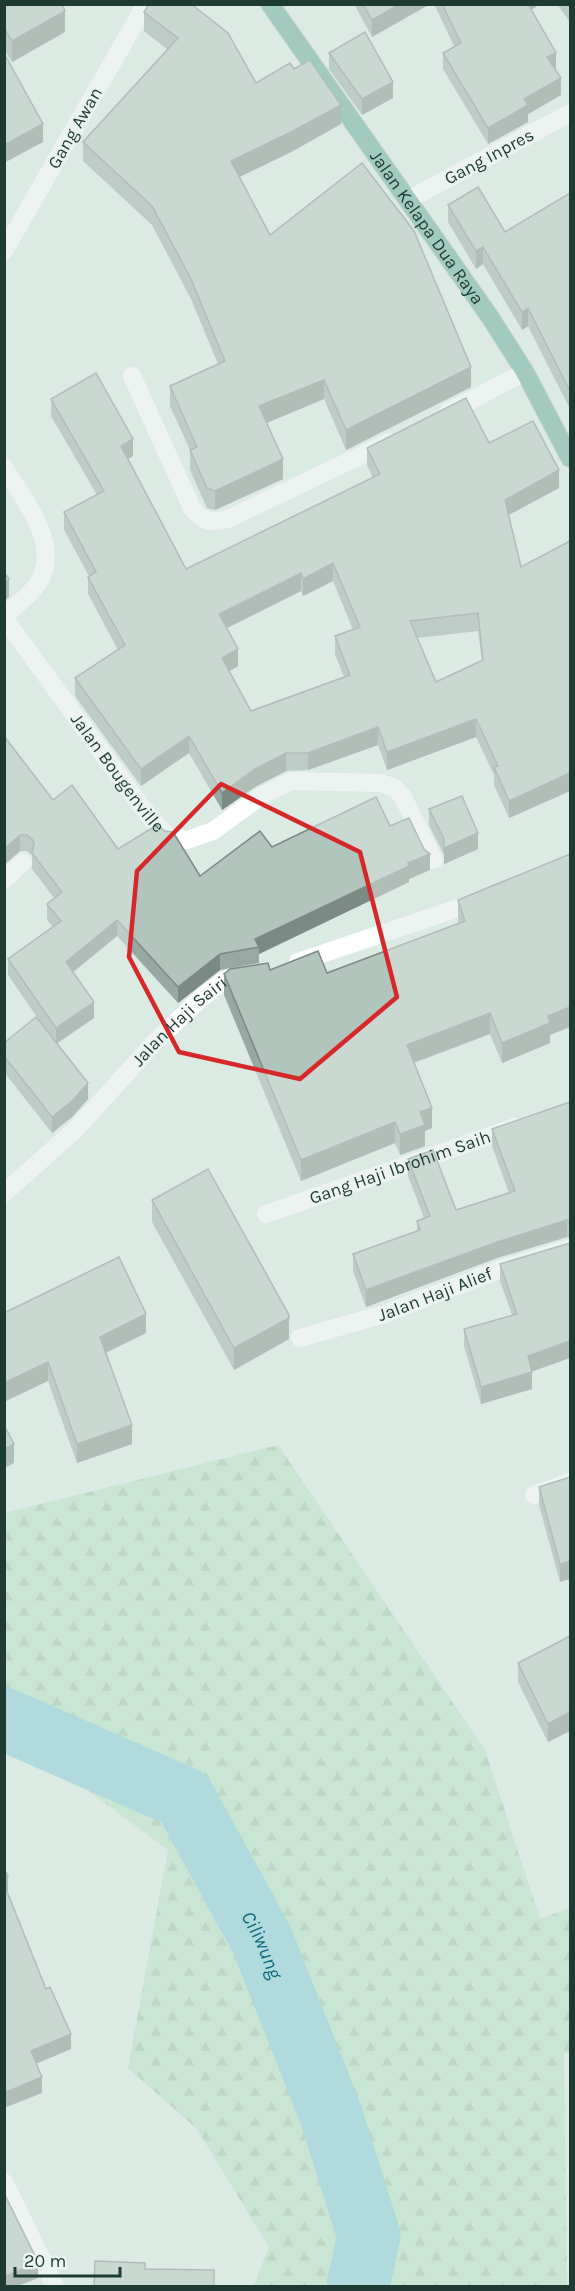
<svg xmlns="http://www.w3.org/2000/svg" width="575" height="2291" font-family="Karla,sans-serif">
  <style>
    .forest { fill: url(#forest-firs) }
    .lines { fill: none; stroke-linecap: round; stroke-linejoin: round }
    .river { stroke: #7dc8d7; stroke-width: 63 }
    .major-casing { stroke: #bbc4c2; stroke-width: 20 }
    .minor { stroke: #fff; stroke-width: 18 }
    .major { stroke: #5ba593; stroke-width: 18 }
    .wall { fill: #98a9a3; fill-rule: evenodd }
    .shaded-wall { fill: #7c8a84 }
    .building { fill: #b1c5bd; stroke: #7c8a84; stroke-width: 1.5; fill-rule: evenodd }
    .marked { fill: none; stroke: #d62828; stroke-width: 4.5; stroke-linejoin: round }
    .labels { text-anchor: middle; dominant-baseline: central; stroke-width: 6; stroke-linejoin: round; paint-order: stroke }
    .street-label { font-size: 18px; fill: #1d3b33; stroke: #edf7f2 }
    .water-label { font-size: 20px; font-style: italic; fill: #11697c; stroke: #edf7f2 }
  </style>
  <defs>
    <pattern id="forest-firs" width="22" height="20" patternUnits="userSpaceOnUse" patternTransform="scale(1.5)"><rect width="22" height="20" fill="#b2dfbf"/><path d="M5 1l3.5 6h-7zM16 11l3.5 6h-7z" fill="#99c0a5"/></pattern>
  </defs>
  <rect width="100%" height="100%" fill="#dceae4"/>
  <polygon class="forest" points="278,1445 485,1750 540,1919 570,1908 570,2051 564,2054 567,2286 254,2286 269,2247 197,2129 128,2068 168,1850 58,1768 5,1749 5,1513"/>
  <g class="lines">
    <path class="river" id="s1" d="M4,1719L184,1798L262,1940L331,2115L369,2236L358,2286"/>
    <defs>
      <g id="major">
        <path id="s8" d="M270,4L490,317L525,372L570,458"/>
      </g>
    </defs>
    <use href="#major" class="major-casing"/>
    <g class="minor">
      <path id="s2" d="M408,200L570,113"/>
      <path id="s3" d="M4,251L146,4"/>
      <path d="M132,376L192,508C203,522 211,523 228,519L389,442"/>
      <polyline points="448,412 525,372"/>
      <path d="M4,467C24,501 65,548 36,586C28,598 15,606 4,615"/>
      <path id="s4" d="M4,618L141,806L155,823L168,836L187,840L213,831L261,796L291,781L381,783L395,788L403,797L434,860"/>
      <polyline points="4,880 23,862"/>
      <polyline points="298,962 479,901"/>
      <path id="s5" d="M4,1193L76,1129L153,1044L201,998L226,979L249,976"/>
      <path id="s6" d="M266,1214L515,1127"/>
      <path id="s7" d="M300,1338L384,1314L501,1269L570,1248"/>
      <polyline points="534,1495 570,1482"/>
      <polyline points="4,2182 55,2286"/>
    </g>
    <use href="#major" class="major"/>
  </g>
  <g class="wall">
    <polygon points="4,4 65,32 12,62 4,49"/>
    <polygon points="354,4 430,4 372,37"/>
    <polygon points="434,4 540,4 531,10 556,69 561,95 528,114 528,122 488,144 443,69 443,53 454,46"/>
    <polygon points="557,4 570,4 570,22"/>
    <polygon points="144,12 256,83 294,69 341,124 291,152 239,177 270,235 471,387 346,450 324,399 267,423 283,479 215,510 207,508 190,470 190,450 170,406 170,386 218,364 191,299 152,225 83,161 83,142 168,50 144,31"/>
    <polygon points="329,53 393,98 362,115 329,69"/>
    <polygon points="570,193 570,409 528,326 522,330 483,264 476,269 448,222 448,205 505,232"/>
    <path d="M51,399L133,456L128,459L186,569L373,478L367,465V448L489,443L559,488L508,515L521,567L570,541V791L509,818L494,785V775L476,737L387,770L378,745L308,770L286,771L255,787L222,810L189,753L141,786L75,696V678L118,650L88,594V577L89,576L64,530V512L97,495L51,416ZM333,581L353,630L335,636V654L344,677L251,711L229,671L238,666L227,628L301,591L303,596ZM478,631L482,661L436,682L417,638Z"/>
    <polygon points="4,736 53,800 118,849 200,876 272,847 390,826 430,870 409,879 409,882 259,954 259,963 220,970 178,1003 117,936 73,972 94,1018 57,1043 88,1099 72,1117 52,1133 4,1072 4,1043 41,1023 8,975 8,959 53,927 47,920 47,904 54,898 32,869 32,855 27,851 20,851 4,865"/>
    <polygon points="429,809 478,849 444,864 444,855 429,825"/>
    <polygon points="458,900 550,1035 550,1043 502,1063 490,1034 414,1063 432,1128 425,1131 425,1146 400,1155 395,1143 301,1181 224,995 224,974 270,970 327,973 459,924 458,921"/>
    <polygon points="570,1102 570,1238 567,1237 497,1258 366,1307 353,1271 353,1254 417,1231 417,1221 424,1218 408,1176 408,1159 456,1210 509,1193 492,1146 492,1129"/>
    <polygon points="152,1200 289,1339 234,1370 152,1222"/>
    <polygon points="570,1243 532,1371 532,1389 481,1404 464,1346 464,1329 512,1315 500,1281 500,1264"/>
    <polygon points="4,1313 146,1333 106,1353 132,1444 77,1463 48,1381"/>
    <polygon points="570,1477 560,1582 539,1505 539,1487"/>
    <polygon points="570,1636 570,1731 548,1742 518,1682 518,1663"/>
  </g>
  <g class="shaded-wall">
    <polygon points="400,4 430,4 372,37 372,20"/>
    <polygon points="524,4 540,4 524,15"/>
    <polygon points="65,11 65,32 12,62 12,41"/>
    <polygon points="556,53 556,69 547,73 547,57"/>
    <polygon points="561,78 561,95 528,114 528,122 488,144 488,128 524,99"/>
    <polygon points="393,82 393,98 362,115 362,99"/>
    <polygon points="341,105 341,124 291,152 231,181 231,161"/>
    <polygon points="43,124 43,142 4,163 4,145"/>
    <polygon points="483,247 483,264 476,269 476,251"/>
    <polygon points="528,308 528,326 522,330 522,312"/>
    <polygon points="471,367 471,387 346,450 346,430"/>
    <polygon points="324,380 324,399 259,426 259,406"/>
    <polygon points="133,439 133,456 121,463 121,446"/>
    <polygon points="283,459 283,479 215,510 215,491"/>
    <polygon points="559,470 559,488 505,517 505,500"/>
    <polygon points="333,563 333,581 303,596 303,579"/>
    <polygon points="301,573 301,591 219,632 219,614"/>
    <polygon points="9,579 9,597 4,601 4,584"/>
    <polygon points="238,649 238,666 222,676 222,658"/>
    <polygon points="476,719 476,737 387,770 387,752"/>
    <polygon points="378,727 378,745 308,770 308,753"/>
    <polygon points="189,736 189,753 141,786 141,769"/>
    <polygon points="286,753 286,771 255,787 222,810 222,793 255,769"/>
    <polygon points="570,773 570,791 509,818 509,801"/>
    <polygon points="478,833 478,849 444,864 444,848"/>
    <polygon points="20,835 20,851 4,865 4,849"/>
    <polygon points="430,854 430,870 409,879 409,882 259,954 259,947 255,939 408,863"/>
    <polygon points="117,920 117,936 66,978 66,962"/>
    <polygon points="220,954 220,970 178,1003 178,987"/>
    <polygon points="94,1002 94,1018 56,1044 56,1028"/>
    <polygon points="570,1007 570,1027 550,1035 550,1043 502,1063 502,1043 548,1016"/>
    <polygon points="490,1013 490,1034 407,1065 407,1045"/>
    <polygon points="88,1083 88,1099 72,1117 52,1133 52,1117"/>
    <polygon points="432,1108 432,1128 425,1131 425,1146 400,1155 400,1134 420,1112"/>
    <polygon points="395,1122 395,1143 301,1181 301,1160"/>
    <polygon points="567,1220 567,1237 497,1258 366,1307 366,1290 497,1242"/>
    <polygon points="146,1314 146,1333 100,1355 100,1337"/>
    <polygon points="289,1318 289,1339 234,1370 234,1348"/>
    <polygon points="570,1341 570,1358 528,1373 528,1356"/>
    <polygon points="48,1362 48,1381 4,1402 4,1383"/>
    <polygon points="532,1372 532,1389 481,1404 481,1387"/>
    <polygon points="132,1425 132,1444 77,1463 77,1444"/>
    <polygon points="14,1444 14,1463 4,1468 4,1449"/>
    <polygon points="570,1561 570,1579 560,1582 560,1564"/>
    <polygon points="570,1712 570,1731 548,1742 548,1724"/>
    <polygon points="8,1876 8,1891 4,1892 4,1877"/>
    <polygon points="71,2034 71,2049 31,2066 31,2051"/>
    <polygon points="42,2077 42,2093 4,2108 4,2093"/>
    <polygon points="38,2262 38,2278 18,2286 4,2286 4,2277"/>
  </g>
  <g class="building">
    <polygon points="4,4 62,4 65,11 12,41 4,28"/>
    <polygon points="149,4 191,4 228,33 256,83 290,63 294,69 310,60 341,105 291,132 231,161 270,235 362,163 414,231 471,367 346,430 324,380 259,406 283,459 215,491 207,488 190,450 197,447 170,386 225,361 191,279 152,206 83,142 178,38 144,12"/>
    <polygon points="363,4 400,4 372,20"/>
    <polygon points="442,4 528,4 556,53 547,57 561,78 524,99 528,105 488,128 443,53 461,43"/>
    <polygon points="365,32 393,82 362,99 329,53"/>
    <polygon points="5,55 43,124 4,145 4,56"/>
    <polygon points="478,187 505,232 570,193 570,391 528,308 522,312 483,247 476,251 448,205"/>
    <path d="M96,373L133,439L121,446L186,569L380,474L367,448L466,398L489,443L533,421L559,470L505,500L521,567L570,541V773L509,801L494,767L498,766L476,719L387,752L378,727L308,753H286L255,769L222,793L189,736L141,769L75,678L125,645L88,577L96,572L64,512L104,491L51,399ZM333,563L360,627L335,636L350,675L251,711L222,658L238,649L219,614L301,573L303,579ZM478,613L483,660L436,682L410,621Z"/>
    <polygon points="4,572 9,579 4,584"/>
    <polygon points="4,736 53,800 72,785 118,849 157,825 165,831 173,832 200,876 260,831 272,847 376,797 390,826 409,818 424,849 430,854 408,863 409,866 255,939 259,947 220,954 178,987 117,920 66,962 94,1002 56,1028 8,959 61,921 47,904 62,892 32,853 34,844 32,839 27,835 20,835 4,849"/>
    <polygon points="462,796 478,833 444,848 444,839 429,809"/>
    <polygon points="570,854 570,1007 548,1016 550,1023 502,1043 490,1013 407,1045 432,1108 420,1112 425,1125 400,1134 395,1122 301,1160 224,974 230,969 268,963 270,970 318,951 327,973 465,921 458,900"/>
    <polygon points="36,1017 88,1083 72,1101 52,1117 4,1056 4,1043"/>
    <polygon points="570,1102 570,1221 567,1220 497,1242 366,1290 353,1254 420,1230 417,1221 430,1216 408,1159 433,1150 456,1210 515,1191 492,1129"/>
    <polygon points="208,1169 289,1315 289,1318 234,1348 152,1200"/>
    <polygon points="570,1243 570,1341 528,1356 532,1372 481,1387 464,1329 517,1314 500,1264"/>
    <polygon points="119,1257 146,1314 100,1337 132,1425 77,1444 48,1362 4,1383 4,1313"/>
    <polygon points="4,1425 14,1444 4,1449"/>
    <polygon points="570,1477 570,1561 560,1564 539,1487"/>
    <polygon points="570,1636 570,1712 548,1724 518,1663"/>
    <polygon points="4,1868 8,1876 4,1877"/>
    <polygon points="4,1884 46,1989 50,1987 71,2034 31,2051 42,2077 4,2093"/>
    <polygon points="4,2193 38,2262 4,2277"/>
    <polygon points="95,2261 145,2263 145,2269 214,2270 214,2286 94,2286"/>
  </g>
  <path d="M0 0H575V2291H0ZM221,784L360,852L397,997L300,1079L179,1052L129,957L137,871Z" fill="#dceae4" fill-opacity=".55" fill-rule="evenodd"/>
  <path class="marked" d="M221,784L360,852L397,997L300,1079L179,1052L129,957L137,871Z"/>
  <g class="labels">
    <g class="street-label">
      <text stroke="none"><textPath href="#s3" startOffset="142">Gang Awan</textPath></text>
      <text stroke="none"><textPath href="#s2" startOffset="92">Gang Inpres</textPath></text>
      <text stroke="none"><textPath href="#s8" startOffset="273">Jalan Kelapa Dua Raya</textPath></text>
      <text stroke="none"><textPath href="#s4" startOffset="192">Jalan Bougenville</textPath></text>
      <text stroke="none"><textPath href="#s5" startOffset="246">Jalan Haji Sairi</textPath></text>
      <text stroke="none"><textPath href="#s6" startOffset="142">Gang Haji Ibrohim Saih</textPath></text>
      <text stroke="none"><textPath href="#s7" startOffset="142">Jalan Haji Alief</textPath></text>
    </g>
    <g class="water-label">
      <text stroke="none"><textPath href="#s1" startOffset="363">Ciliwung</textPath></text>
    </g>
  </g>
  <rect width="575" height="2291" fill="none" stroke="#1d3b33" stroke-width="12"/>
  <path d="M15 2267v9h105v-9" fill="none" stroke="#1d3b33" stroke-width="3"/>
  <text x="24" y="2267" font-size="18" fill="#1d3b33" stroke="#edf7f2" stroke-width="4.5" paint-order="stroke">20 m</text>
</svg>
